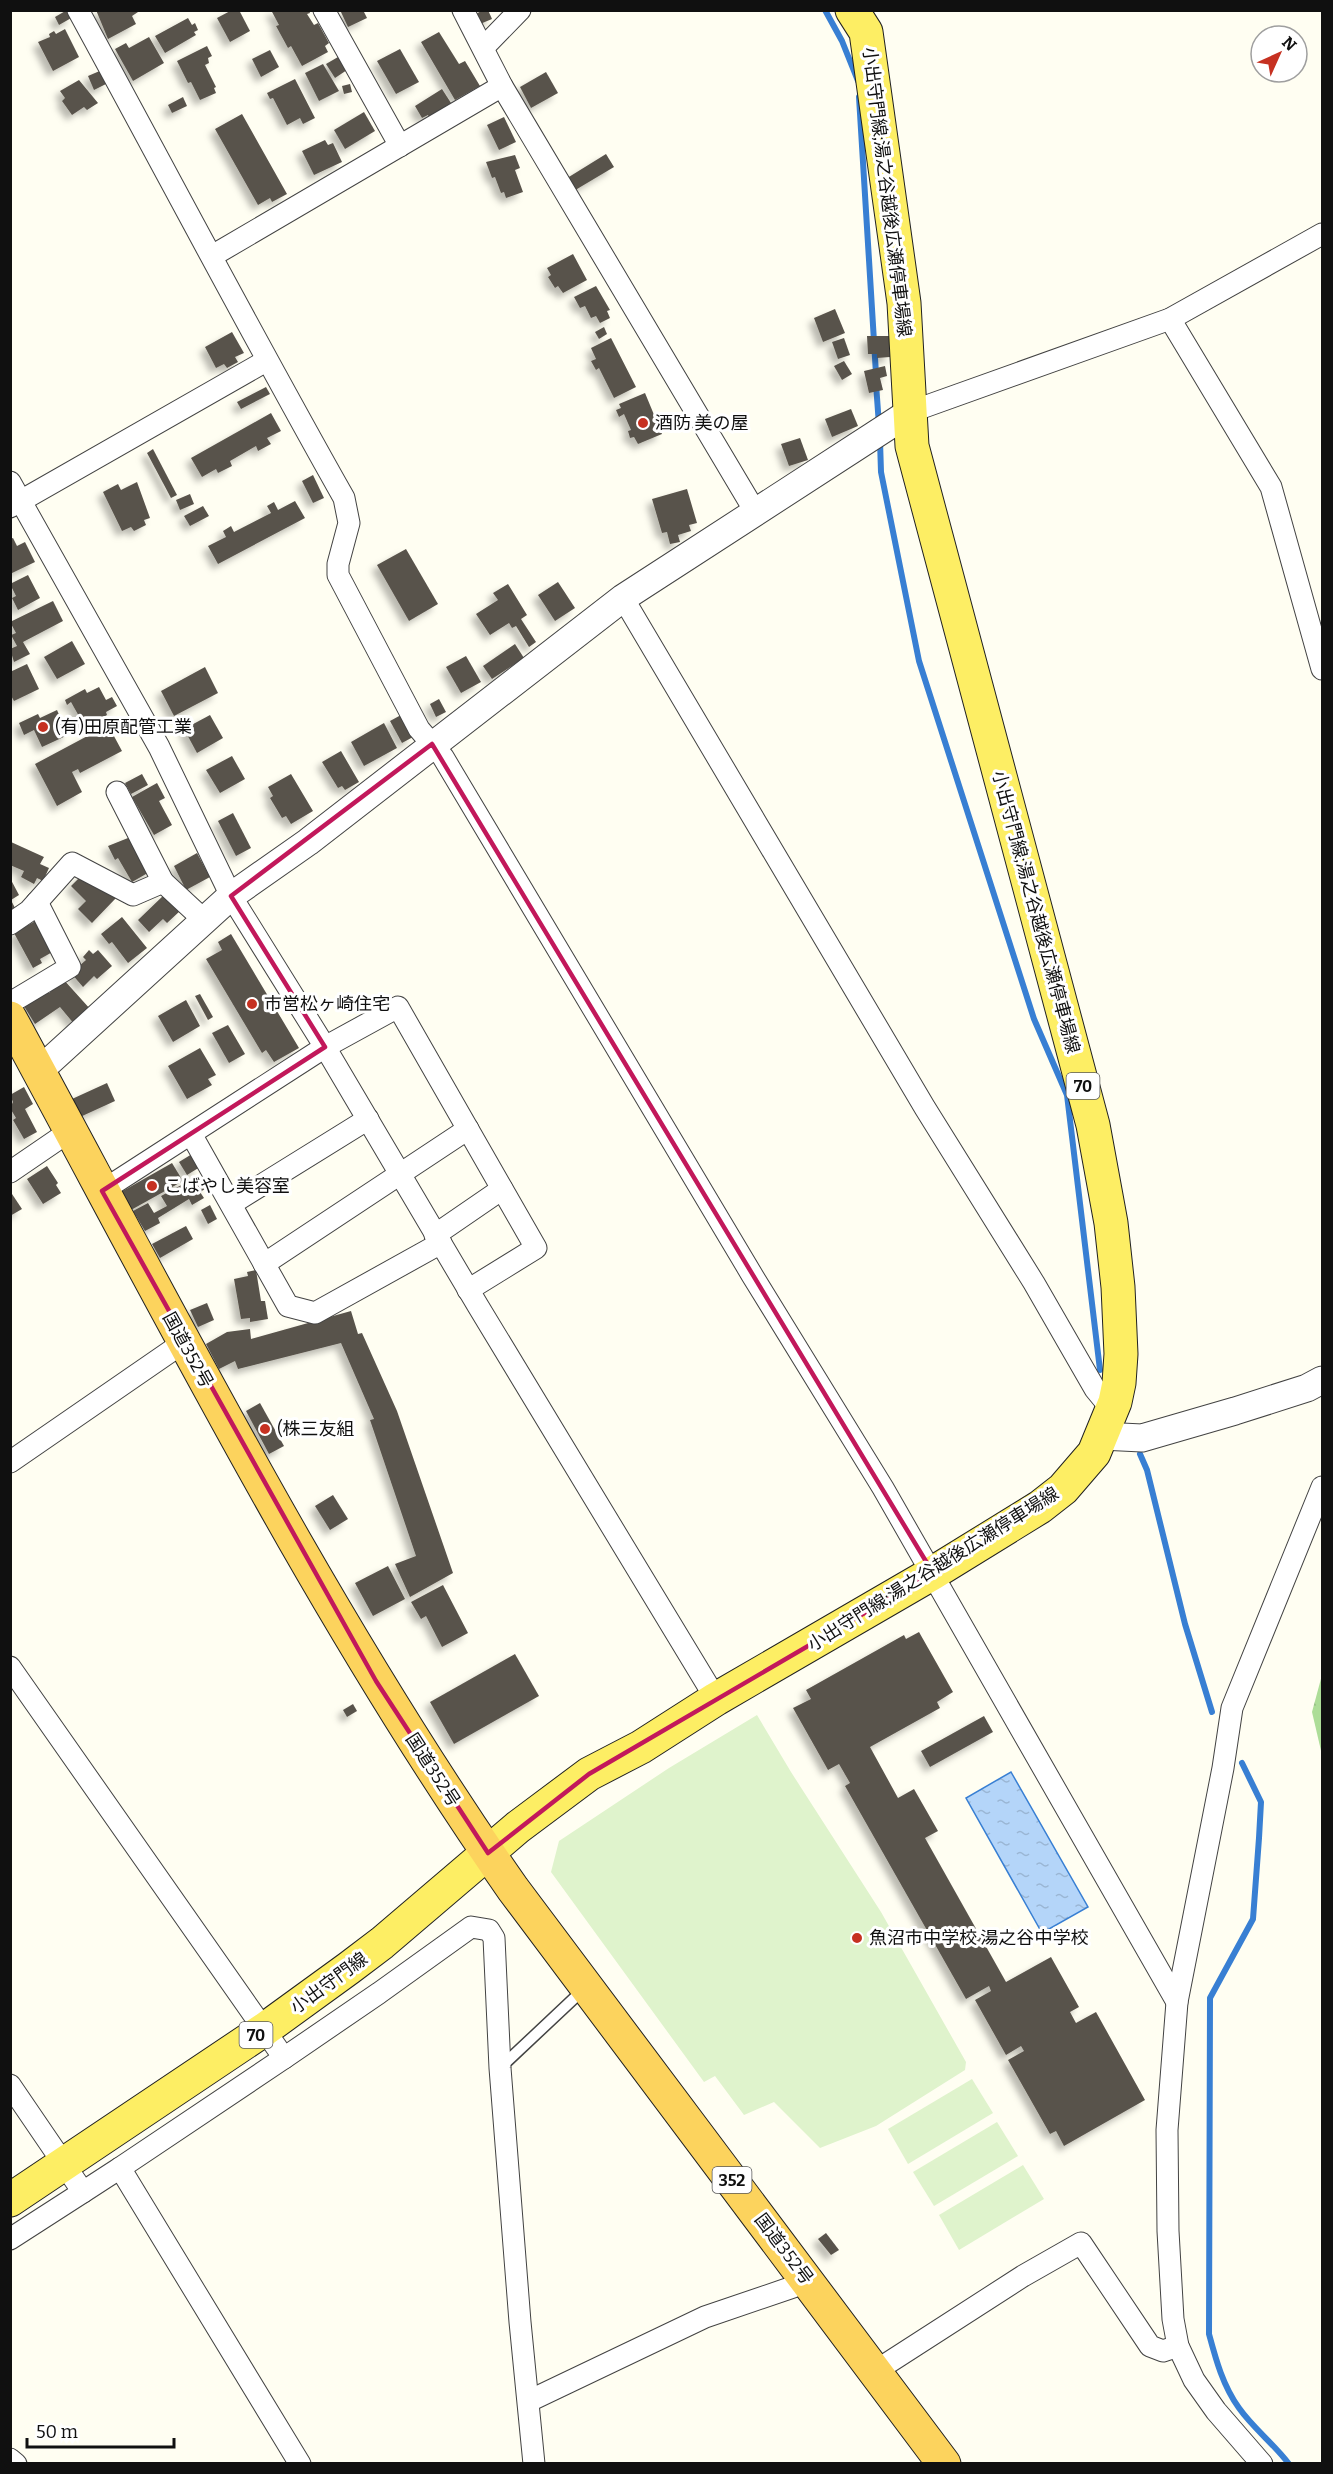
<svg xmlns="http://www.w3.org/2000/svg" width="1333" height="2474" font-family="Bitter,'Noto Sans JP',serif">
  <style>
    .forest { fill: url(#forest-firs) }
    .pitch { fill: #dff3cc }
    .water { fill: url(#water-ripples); stroke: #387fd3; stroke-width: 1.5 }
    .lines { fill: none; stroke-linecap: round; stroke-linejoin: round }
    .stream { stroke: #387fd3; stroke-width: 6 }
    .building { fill: #59534b; filter: url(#shadow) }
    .service-casing { stroke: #434343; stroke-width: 13 }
    .minor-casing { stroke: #434343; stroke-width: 23 }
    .tertiary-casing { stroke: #434343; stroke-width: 29 }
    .primary-casing { stroke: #212121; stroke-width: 35 }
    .trunk-casing { stroke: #212121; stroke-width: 35 }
    .service { stroke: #fff; stroke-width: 10 }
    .minor { stroke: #fff; stroke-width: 21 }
    .tertiary { stroke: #fff; stroke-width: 27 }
    .primary { stroke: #fdee64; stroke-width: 33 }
    .trunk { stroke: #fcd35d; stroke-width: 33 }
    .marked { fill: none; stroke: #c2185b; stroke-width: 4.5; stroke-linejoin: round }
    .poi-dot { fill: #c63121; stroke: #fff; stroke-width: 2 }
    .labels { text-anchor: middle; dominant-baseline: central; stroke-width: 6; stroke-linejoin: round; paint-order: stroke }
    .shield { fill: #fff; stroke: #585858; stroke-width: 1.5 }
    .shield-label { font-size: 16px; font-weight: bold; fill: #101010 }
    .street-label { font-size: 18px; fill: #101010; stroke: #fff }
    .poi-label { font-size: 18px; fill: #101010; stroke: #fff; text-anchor: start }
  </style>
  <defs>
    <pattern id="forest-firs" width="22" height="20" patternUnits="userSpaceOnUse" patternTransform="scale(1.5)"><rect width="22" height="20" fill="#addd98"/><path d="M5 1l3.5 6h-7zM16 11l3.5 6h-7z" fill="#94bd82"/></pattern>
    <pattern id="water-ripples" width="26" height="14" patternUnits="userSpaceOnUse" patternTransform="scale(1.5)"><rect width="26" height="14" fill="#b4d5f9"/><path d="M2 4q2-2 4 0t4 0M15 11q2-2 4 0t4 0" fill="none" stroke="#9ab6d4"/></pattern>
    <filter id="shadow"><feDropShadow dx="-5.5" dy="5.5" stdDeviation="3" flood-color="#0004"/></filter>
  </defs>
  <rect width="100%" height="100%" fill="#fffef2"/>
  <polygon class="forest" points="1322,1675 1322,1755 1312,1712"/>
  <g class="pitch">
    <polygon points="757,1715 791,1772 881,1912 966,2062 965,2070 876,2126 820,2148 774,2102 744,2115 715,2076 704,2082 551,1872 559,1841 669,1768"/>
    <polygon points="972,2079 993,2113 908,2164 888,2129"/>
    <polygon points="997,2122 1018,2156 934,2206 913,2172"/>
    <polygon points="1023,2165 1044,2199 959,2250 939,2215"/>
  </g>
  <polygon class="water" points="1011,1772 1088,1907 1042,1933 966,1798"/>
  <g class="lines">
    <g class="stream">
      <polyline points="825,10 842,41 858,81"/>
      <polyline points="859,97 876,374"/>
      <polyline points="876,384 879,425"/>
      <polyline points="880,441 881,472 919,661 1034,1019 1067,1095 1100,1370"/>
      <polyline points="1140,1454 1147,1470 1185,1624 1212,1712"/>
      <path d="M1242,1763L1261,1802L1259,1838L1253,1919L1210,1998L1209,2334C1216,2360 1223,2386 1239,2408C1253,2428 1274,2444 1289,2464"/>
    </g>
  </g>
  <g class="building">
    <polygon points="67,10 73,17 59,25 55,17"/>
    <polygon points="96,10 141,10 132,16 136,24 108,39"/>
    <polygon points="232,10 239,10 250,31 230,42 217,18"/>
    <polygon points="271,10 309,10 310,13 307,14 314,25 318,23 329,43 325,46 328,52 302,66 291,46 288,48 276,26 279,25"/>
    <polygon points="340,10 363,10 367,18 348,27"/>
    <polygon points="483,10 488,10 492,19 480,24 476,14"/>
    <polygon points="188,18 192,25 195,23 198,30 194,32 196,35 165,53 155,36"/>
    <polygon points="65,29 79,57 53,71 38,42 50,37 49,34 54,31 56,34"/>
    <polygon points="439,32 459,64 465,61 480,86 455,100 421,42"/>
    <polygon points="149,37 164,63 133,81 115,49 126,43 129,48"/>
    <polygon points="207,46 212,56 208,58 209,63 205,65 216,87 214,88 216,93 200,100 191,82 188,83 177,61"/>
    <polygon points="400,49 419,82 396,94 377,61"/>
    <polygon points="270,50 279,67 261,77 252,59"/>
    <polygon points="338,57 347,70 335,78 326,64"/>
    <polygon points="323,64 339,91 319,101 305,73"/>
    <polygon points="102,70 108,83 94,90 88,76"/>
    <polygon points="546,72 558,93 531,108 520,87"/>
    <polygon points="295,79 315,118 303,124 300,118 287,125 273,98 270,99 267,93"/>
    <polygon points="79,80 98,103 87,110 84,107 72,115 62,101 65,98 60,91"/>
    <polygon points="350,84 352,92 344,94 342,86"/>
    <polygon points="442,89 451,103 429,117 428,115 422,118 415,106"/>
    <polygon points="183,97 187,106 172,113 168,105"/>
    <polygon points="364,112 375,131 345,149 334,130"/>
    <polygon points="242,114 287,194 272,202 270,198 258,205 215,129"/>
    <polygon points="504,117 516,142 499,150 487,125"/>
    <polygon points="325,140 328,145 333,143 342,162 314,175 302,151"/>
    <polygon points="606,154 614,167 572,192 564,180"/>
    <polygon points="515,155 520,168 515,170 523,192 506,198 504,192 501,193 495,177 492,178 486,162"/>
    <polygon points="573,254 587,280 563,293 558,286 555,288 548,277 551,275 547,268"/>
    <polygon points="596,286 610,310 607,311 610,318 600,323 596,316 591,318 585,306 580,308 574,297"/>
    <polygon points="835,309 845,333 823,342 814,318"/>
    <polygon points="604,327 607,334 599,339 595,332"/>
    <polygon points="232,332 244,353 235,357 238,362 227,368 224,364 216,368 205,347"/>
    <polygon points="867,336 889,336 890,357 877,358 877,354 868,354"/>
    <polygon points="611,338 636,387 614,398 599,368 596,370 591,361 596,359 591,348"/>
    <polygon points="844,338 850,355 838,359 832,342"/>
    <polygon points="844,361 852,374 842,380 834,366"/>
    <polygon points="885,366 887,376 880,378 883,390 869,393 864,371"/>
    <polygon points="266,387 270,394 241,409 237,402"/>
    <polygon points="645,393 662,434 638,444 634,437 630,438 628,431 631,430 624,414 619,417 616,410 621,408 619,404"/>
    <polygon points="851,409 858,426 832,437 825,419"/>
    <polygon points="271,413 281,431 267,438 271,444 258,451 256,446 230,461 232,466 218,473 216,469 202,477 191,458"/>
    <polygon points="800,438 808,460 789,466 781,444"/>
    <polygon points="153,449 177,495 171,498 147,453"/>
    <polygon points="313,475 324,498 313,503 302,481"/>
    <polygon points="137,482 150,518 144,520 146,525 134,531 131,527 122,531 103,492 118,484 121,490"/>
    <polygon points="687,489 697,523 689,525 691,531 678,535 680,542 670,544 667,532 662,533 652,499"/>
    <polygon points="190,494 194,504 180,510 176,500"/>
    <polygon points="295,501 305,518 218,564 208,546 226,537 223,531 231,526 234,532 271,513 267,506 274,502 278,510"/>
    <polygon points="203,506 209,516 190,526 184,516"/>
    <polygon points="13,538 17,546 25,542 35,562 10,574 10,539"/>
    <polygon points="406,549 438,604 409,621 377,565"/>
    <polygon points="28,575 40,598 18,610 12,598 16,596 10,584"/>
    <polygon points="558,582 575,608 555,621 538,595"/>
    <polygon points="508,584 527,615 521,619 536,642 529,647 516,626 512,628 509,623 490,635 476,614 498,600 493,593"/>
    <polygon points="53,601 63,621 23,642 30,654 14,662 10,649 17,646 11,635 16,633 10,622"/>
    <polygon points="72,641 85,664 57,679 44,657"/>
    <polygon points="515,644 524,658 492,679 483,666"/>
    <polygon points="466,656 481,682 461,693 446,667"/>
    <polygon points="27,664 39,689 14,701 10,694 10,672"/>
    <polygon points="205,667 218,693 174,716 161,691"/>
    <polygon points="99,687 106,700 112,697 117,706 106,712 107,715 85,727 71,702 67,705 65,700 85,689 87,693"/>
    <polygon points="439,699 446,712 436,717 430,704"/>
    <polygon points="57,710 68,735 42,747 34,730 24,735 19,723 38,714 40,718"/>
    <polygon points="210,715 223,738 197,753 184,729"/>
    <polygon points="401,715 413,737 402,743 390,721"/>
    <polygon points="384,723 397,748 364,766 351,742"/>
    <polygon points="108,725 122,751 80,773 78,769 72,772 82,792 57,806 35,764"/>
    <polygon points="341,751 359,782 345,790 342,786 338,788 322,762"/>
    <polygon points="232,756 245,779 220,793 206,770"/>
    <polygon points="142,774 148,785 131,794 125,783"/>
    <polygon points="291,774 313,811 291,824 286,816 282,818 270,798 273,796 268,787"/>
    <polygon points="157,783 165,798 159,801 172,825 154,835 132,797"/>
    <polygon points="233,813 251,848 236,856 218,821"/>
    <polygon points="133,836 153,870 132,882 118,858 115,860 108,846"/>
    <polygon points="11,842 44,857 40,864 49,868 43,881 37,878 34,884 21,877 24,871 10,865"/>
    <polygon points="197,853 210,877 186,890 174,866"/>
    <polygon points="84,873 99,882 116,898 92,923 78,909 86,901 71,886"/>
    <polygon points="10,878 19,895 11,900 16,910 10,913"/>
    <polygon points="165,894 180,911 167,923 163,919 149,932 138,920"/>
    <polygon points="122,917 147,948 128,963 112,942 109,944 101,934"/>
    <polygon points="39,919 56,950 40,959 42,963 33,968 14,933"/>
    <polygon points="231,934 299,1048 274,1062 266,1050 262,1053 206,959 222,950 218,942"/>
    <polygon points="89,950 93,954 98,950 112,966 97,979 94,976 83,987 71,973 86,960 83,957"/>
    <polygon points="64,980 91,1010 75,1025 60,1007 35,1024 22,1003 46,988 49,993"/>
    <polygon points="200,994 213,1017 208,1020 195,996"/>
    <polygon points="186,1000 200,1026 173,1042 158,1016"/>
    <polygon points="228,1025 245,1054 229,1063 212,1033"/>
    <polygon points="200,1048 216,1075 208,1079 212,1085 187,1099 168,1066"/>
    <polygon points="107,1083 115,1101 80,1117 72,1099"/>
    <polygon points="24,1087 33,1104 25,1109 37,1132 24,1139 13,1120 16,1118 10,1108 13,1102 10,1095"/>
    <polygon points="192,1154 200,1167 187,1175 179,1162"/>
    <polygon points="172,1163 183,1181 131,1210 121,1192"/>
    <polygon points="47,1166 58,1183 56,1185 61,1193 43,1204 27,1179"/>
    <polygon points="198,1176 205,1189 200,1192 204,1198 192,1205 189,1199 158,1218 160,1223 145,1231 133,1211 148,1203 154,1213 167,1206 161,1196"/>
    <polygon points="10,1191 22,1209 10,1216"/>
    <polygon points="210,1205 217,1219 208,1224 201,1210"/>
    <polygon points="186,1226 193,1239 160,1258 152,1244"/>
    <polygon points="256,1270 261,1301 265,1301 268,1319 250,1322 250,1318 241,1319 234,1279 248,1276 247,1272"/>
    <polygon points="207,1303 214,1320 198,1327 190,1310"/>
    <polygon points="351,1311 358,1334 362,1333 397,1411 453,1573 410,1597 395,1564 416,1556 370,1420 374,1419 341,1343 238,1369 235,1361 219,1369 206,1344 227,1332 250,1329 251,1339"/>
    <polygon points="260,1403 284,1446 269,1454 246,1411"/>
    <polygon points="333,1495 348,1519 330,1530 315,1506"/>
    <polygon points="388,1566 405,1599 373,1616 355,1583"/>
    <polygon points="443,1585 468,1633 442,1647 426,1616 421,1619 411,1602"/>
    <polygon points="919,1632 953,1692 937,1702 940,1708 870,1747 898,1798 914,1789 938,1831 925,1838 1006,1982 1051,1957 1079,2007 1070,2012 1076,2023 1096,2012 1145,2100 1064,2146 1056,2131 1050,2134 1008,2060 1024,2051 1021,2046 1006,2055 975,2000 991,1991 989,1986 966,1999 845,1786 850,1783 839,1764 828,1770 793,1708 811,1699 806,1690 904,1635 906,1639"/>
    <polygon points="515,1654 539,1696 454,1744 430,1702"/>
    <polygon points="353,1704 357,1711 347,1717 343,1710"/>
    <polygon points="984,1716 993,1732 930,1767 921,1751"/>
    <polygon points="826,2233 839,2250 831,2255 818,2239"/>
  </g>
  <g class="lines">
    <defs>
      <polyline id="service" points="500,2068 584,1989"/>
      <g id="minor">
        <path d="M78,10C167,173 253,337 344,498L349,523L338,564V575L419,729L443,757L752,1275L883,1488L1177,2002"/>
        <polyline points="324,10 400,146"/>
        <polyline points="463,10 502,86 756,513"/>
        <polyline points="484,47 520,10"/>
        <polyline points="212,256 502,86"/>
        <polyline points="1170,319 1271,487 1322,669"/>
        <polyline points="910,412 1170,319 1322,234"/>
        <polyline points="10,482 159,747 231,896 325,1047 478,1306 716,1699"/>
        <polyline points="10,507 266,361"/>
        <polyline points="623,598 925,1108 1034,1283 1095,1389 1104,1400 1115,1402"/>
        <polyline points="117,792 163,882"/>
        <polyline points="10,924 29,911 72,863 133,895 163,882 205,921"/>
        <polyline points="10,1003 70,967 37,902"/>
        <polyline points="191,1134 288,1306 315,1313 441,1243"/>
        <polyline points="10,1172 70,1131"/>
        <polyline points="102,1191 325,1047 398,1007 536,1248 468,1290"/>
        <polyline points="231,1204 368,1119"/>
        <polyline points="435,1235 502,1189"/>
        <polyline points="264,1264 468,1129"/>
        <polyline points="10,1462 184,1342"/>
        <polyline points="10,1667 284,2058 379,1993 471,1927 489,1930 494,1938 500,2068 520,2322 534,2464"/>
        <polyline points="10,2085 83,2192 120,2168 300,2464"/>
        <polyline points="120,2168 284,2058"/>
        <polyline points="10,2239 83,2192"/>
        <polyline points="876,2374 888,2363 1023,2276 1081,2243 1150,2346 1163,2351 1178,2346"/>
        <polyline points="529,2401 705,2317 793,2287 807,2279"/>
        <polyline points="10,2459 16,2464"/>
        <polyline points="1262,2464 1216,2411 1194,2380 1178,2346 1173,2319 1168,2231 1167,2130 1177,2002 1223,1768 1232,1708 1322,1487"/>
      </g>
      <g id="tertiary">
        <polyline points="39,1071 231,896 308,842 623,598 910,412"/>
        <polyline points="1101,1436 1142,1438 1235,1411 1307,1388 1322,1380"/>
      </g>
      <polyline id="primary" points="10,2200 265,2029 349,1968 382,1943 518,1827 589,1774 641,1747 716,1699 933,1573 1040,1507 1063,1489 1094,1453 1115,1402 1119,1383 1121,1354 1118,1287 1111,1223 1093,1125 912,446 904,303 866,32 852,10"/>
      <path id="trunk" d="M10,1018C170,1313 321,1614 513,1889L944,2464"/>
    </defs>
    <use href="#service" class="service-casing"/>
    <use href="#minor" class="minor-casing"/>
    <use href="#tertiary" class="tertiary-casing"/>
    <use href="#primary" class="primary-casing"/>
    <use href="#trunk" class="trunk-casing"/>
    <use href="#service" class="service"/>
    <use href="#minor" class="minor"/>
    <use href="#tertiary" class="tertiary"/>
    <use href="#primary" class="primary"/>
    <use href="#trunk" class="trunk"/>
  </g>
  <path class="marked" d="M432,744L933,1573L589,1774L488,1853L376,1681L102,1191L325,1047L231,896Z"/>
  <g class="poi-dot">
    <circle cx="643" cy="423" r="6"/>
    <circle cx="43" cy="727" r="6"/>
    <circle cx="252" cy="1004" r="6"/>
    <circle cx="152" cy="1186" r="6"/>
    <circle cx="265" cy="1429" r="6"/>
    <circle cx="857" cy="1938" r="6"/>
  </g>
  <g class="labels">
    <g class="shield">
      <rect x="1066.5" y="1073" width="33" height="26" rx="4.5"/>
      <rect x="239.5" y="2022" width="33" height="26" rx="4.5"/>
      <rect x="712.5" y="2167" width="39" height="26" rx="4.5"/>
    </g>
    <g class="shield-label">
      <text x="1083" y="1086">70</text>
      <text x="256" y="2035">70</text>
      <text x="732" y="2180">352</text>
    </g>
    <g class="street-label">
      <text transform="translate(887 192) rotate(83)">小出守門線;湯之谷越後広瀬停車場線</text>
      <text transform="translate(1036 912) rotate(75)">小出守門線;湯之谷越後広瀬停車場線</text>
      <text transform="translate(188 1350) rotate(61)">国道352号</text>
      <text transform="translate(933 1569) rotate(-32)">小出守門線;湯之谷越後広瀬停車場線</text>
      <text transform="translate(433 1770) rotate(57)">国道352号</text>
      <text transform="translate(329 1983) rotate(-36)">小出守門線</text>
      <text transform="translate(784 2249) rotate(53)">国道352号</text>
    </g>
    <g class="poi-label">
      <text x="655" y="423">酒防 美の屋</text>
      <text x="55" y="727">(有)田原配管工業</text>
      <text x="264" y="1004">市営松ヶ崎住宅</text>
      <text x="164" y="1186">こばやし美容室</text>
      <text x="277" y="1429">(株三友組</text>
      <text x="869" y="1938">魚沼市中学校 湯之谷中学校</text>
    </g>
  </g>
  <rect width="1333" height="2474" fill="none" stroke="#101010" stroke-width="24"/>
  <g transform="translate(1279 54) rotate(45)"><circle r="28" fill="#ffffff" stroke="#9f9f9f" stroke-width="1.5"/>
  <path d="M0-4.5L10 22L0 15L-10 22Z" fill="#c63121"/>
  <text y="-9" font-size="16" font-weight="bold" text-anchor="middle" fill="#101010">N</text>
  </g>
  <path d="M27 2438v9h147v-9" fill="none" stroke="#101010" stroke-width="3"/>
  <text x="36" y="2438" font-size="18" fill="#101010" stroke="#ffffff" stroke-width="4.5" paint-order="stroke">50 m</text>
</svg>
